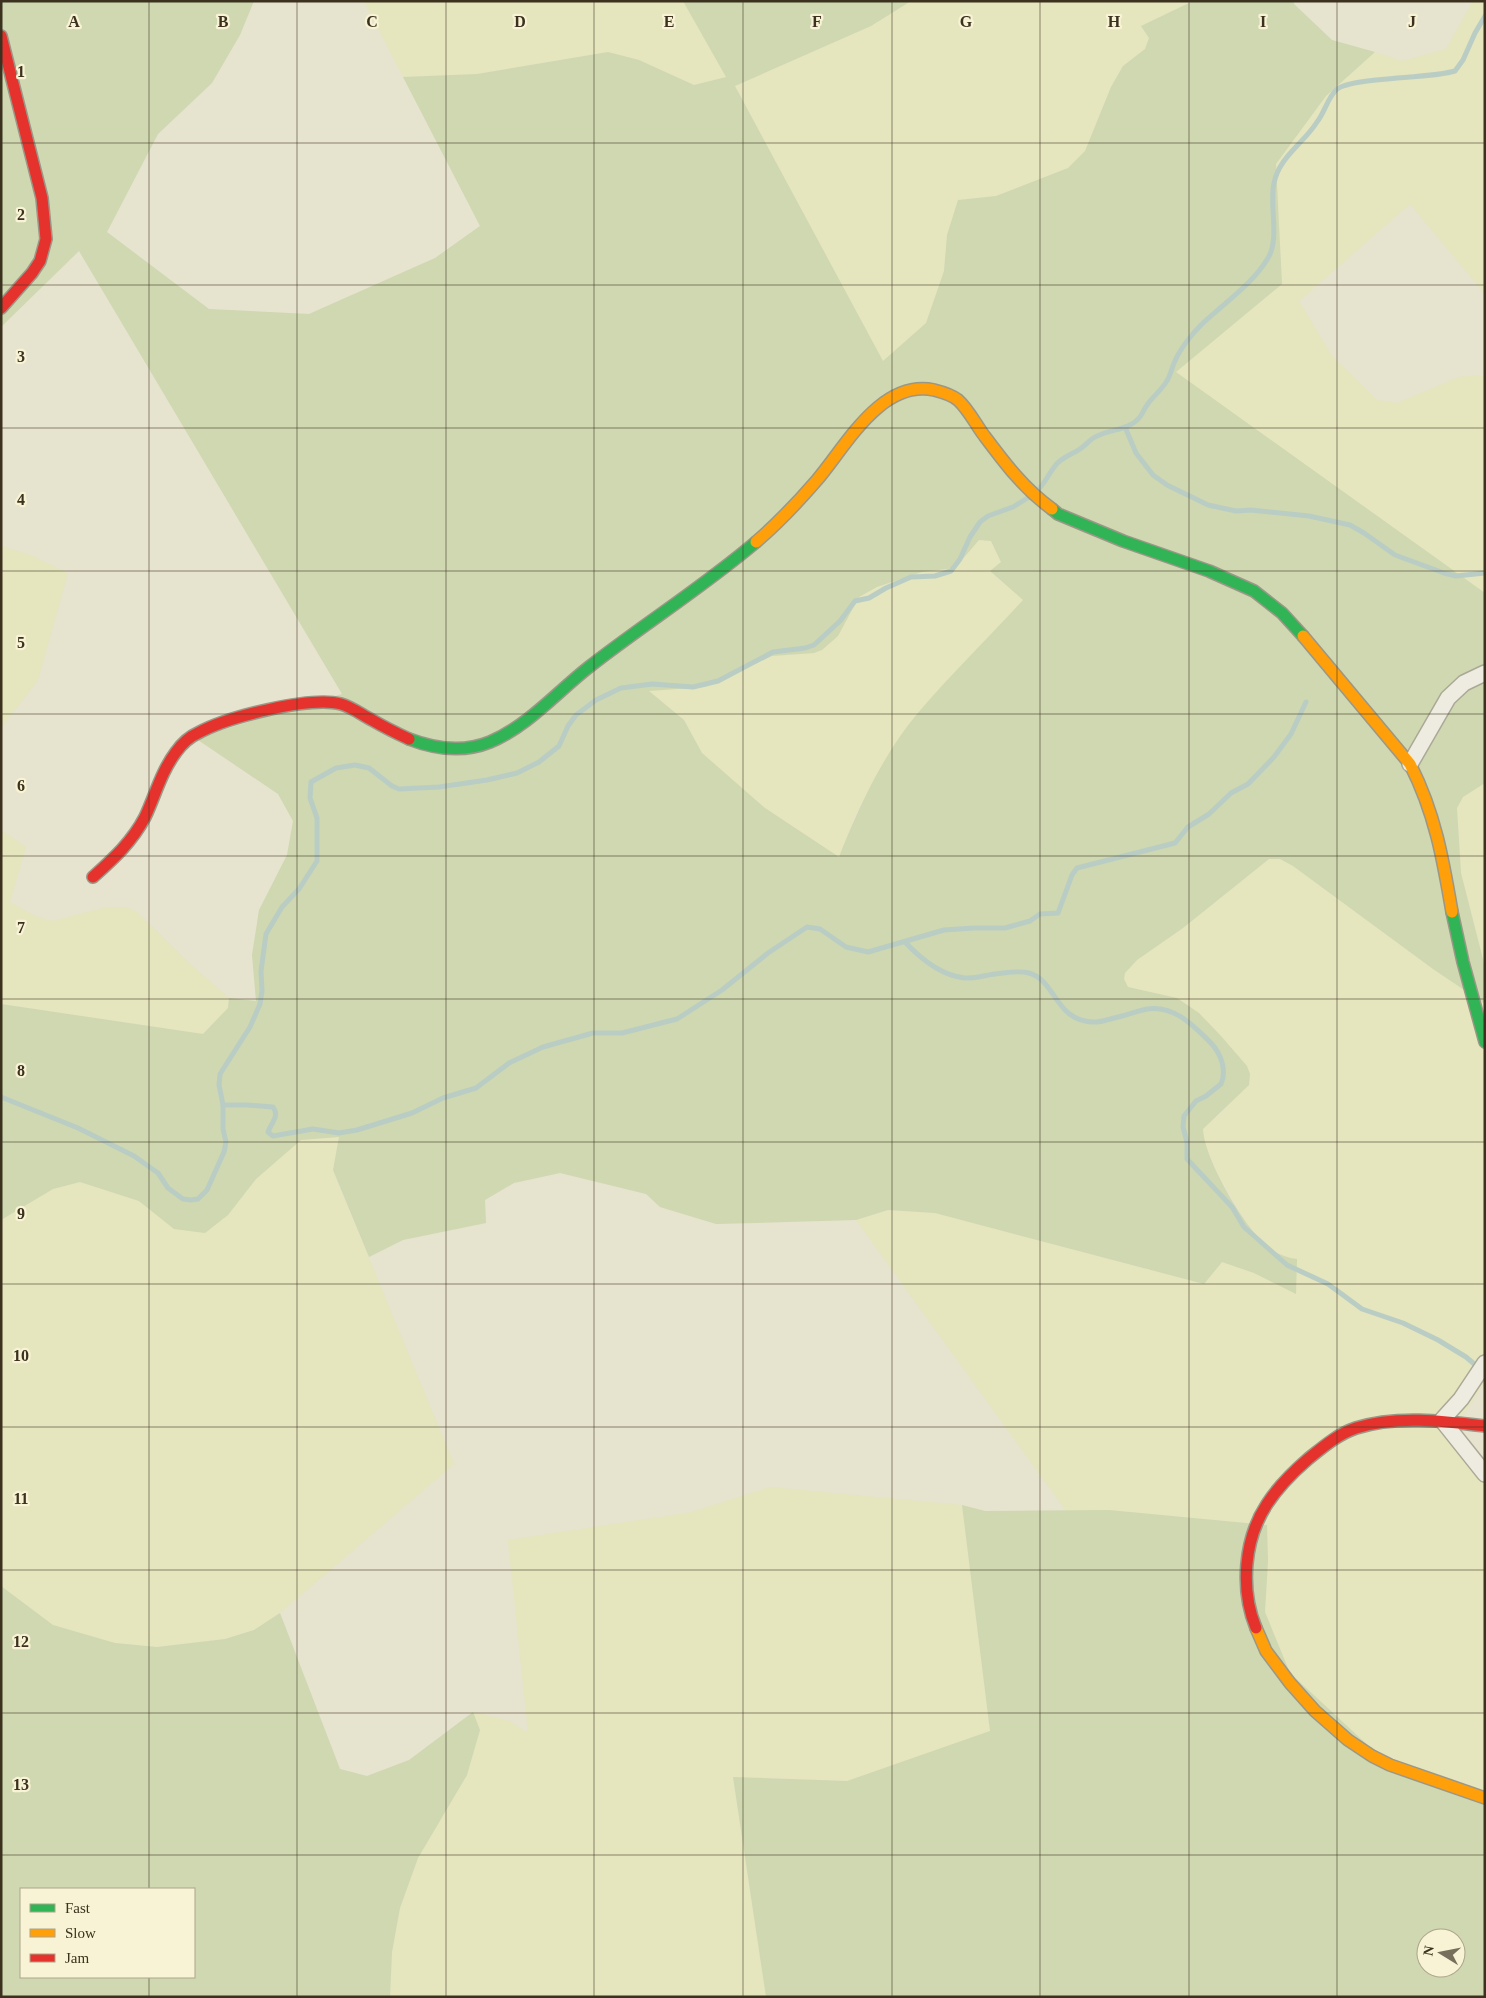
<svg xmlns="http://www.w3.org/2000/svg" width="1486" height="1998" font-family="'Times New Roman',serif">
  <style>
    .farmland { fill: #e5e5be }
    .green { fill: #cfd8b0; fill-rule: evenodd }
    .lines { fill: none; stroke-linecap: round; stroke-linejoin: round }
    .stream { stroke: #b9cdc4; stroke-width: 5 }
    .street-casing { stroke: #aba897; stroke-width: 18 }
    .fast-casing { stroke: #9b9787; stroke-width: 14 }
    .slow-casing { stroke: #9b9787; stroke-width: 14 }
    .jam-casing { stroke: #9b9787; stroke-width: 14 }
    .street { stroke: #eeece0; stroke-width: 15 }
    .fast { stroke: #30b455; stroke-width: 11 }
    .slow { stroke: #ff9f0a; stroke-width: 11 }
    .jam { stroke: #e5322d; stroke-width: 11 }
    .grid { fill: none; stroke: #3b311e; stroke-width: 1; stroke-opacity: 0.55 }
    .grid-label { font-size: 16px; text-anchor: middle; font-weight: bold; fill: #3b311e; stroke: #f7f3d4; stroke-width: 4.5; stroke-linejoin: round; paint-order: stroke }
  </style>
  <rect width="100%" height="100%" fill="#e6e3ce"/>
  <g class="farmland">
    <polygon points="364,1 683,1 726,77 694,85 639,60 608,52 477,74 403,77"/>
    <polygon points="911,1 1193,1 1141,26 1149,38 1145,49 1123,66 1111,87 1085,151 1068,168 996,196 958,200 947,235 944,271 926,323 883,361 735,86 871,26"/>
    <polygon points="1473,1 1485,1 1485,294 1410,204 1299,301 1332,356 1377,400 1397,403 1459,377 1481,375 1485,378 1485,593 1175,372 1282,284 1276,164 1326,96 1375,52 1402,61 1446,49"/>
    <polygon points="979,540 991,541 1001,562 990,572 1024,600 916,715 886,759 855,816 839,857 765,808 702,753 684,720 648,690 705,687 772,656 814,653 838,636 859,597 877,587 922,572 955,568"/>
    <polygon points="1,546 28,554 68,573 38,680 1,728"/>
    <polygon points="1485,783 1485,967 1461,873 1457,807 1463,797"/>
    <polygon points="1,830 26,847 10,902 35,916 52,921 107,907 126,907 137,912 191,965 229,998 228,1008 203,1034 1,1004"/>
    <polygon points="1269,859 1280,859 1293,866 1433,969 1485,1004 1485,1381 1458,1424 1456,1430 1485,1459 1485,1794 1387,1763 1290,1673 1265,1612 1268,1561 1267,1525 1109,1510 1066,1511 856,1220 888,1210 935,1213 1203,1284 1222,1262 1254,1273 1285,1257 1272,1250 1252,1231 1218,1175 1203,1139 1203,1129 1228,1106 1177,998 1128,987 1124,979 1125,973 1137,960 1183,928"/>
    <polygon points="339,1137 333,1171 454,1464 280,1613 254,1630 225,1639 157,1647 115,1643 53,1625 1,1586 1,1220 53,1189 80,1182 139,1201 174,1229 228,1215 256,1179 301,1140"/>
    <polygon points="770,1487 962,1505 990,1731 847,1781 733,1777 766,1997 390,1997 392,1952 400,1908 418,1858 467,1775 480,1730 473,1712 510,1721 528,1733 508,1540 692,1512"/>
  </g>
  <g class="green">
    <path d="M1,1H254L240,35L212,83L158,134L107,232L209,309L309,314L435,258L480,226L403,77L477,74L608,52L639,60L694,85L726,77L683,1H911L871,26L735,86L883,361L926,323L944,271L947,235L958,200L996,196L1068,168L1085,151L1111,87L1123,66L1145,49L1149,38L1141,26L1193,1H1294V4L1332,40L1375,52L1326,96L1276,164L1282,284L1176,372L1485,593V783L1463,797L1457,808L1461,873L1485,967V1004L1433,969L1293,866L1280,859H1269L1183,928L1137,960L1125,973L1124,979L1128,987L1177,998L1199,1013L1221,1036L1247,1066L1250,1074L1249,1085L1203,1129C1204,1159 1247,1233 1272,1250C1280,1255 1288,1258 1297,1259L1296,1294L1254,1273L1222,1262L1204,1284L935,1213L888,1210L856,1220L716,1224L660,1207L646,1194L560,1173L514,1183L485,1200L486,1223L403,1240L369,1257L333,1170L339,1137L301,1140L256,1179L228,1215L205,1233L174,1229L139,1201L80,1182L53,1189L1,1220V1004L203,1034L228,1008L229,998L256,1001L252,955L259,910L287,855L293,821L278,794L195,738L342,694L79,251L1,327ZM979,540L991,541L1001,562L990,571L1023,600C988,638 950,675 917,714C883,755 858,808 839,857L765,808L702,753L684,720L649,691L705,687L772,656L814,653L822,650L838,636L859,597L877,587L922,572L955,568Z"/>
    <path d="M962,1505L985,1511L1109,1510L1267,1525L1268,1561L1265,1612L1290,1673L1387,1763L1485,1794V1997H766L733,1777L847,1781L990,1731ZM1426,1938H1456V1968H1426Z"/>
    <path d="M1,1586L53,1625L115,1643L157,1647L225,1639L254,1630L280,1613L340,1769L367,1776L409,1760L473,1712L480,1730L467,1775L418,1858L400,1908L392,1952L390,1997H1ZM194,1889V1977H21V1889Z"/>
  </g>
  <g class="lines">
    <g class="stream">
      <polyline points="1125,427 1136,453 1153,475 1167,485 1208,505 1236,511 1251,510 1309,516 1350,525 1364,533 1395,555 1444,573 1456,576 1485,573"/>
      <path d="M1037,491C1045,483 1048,475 1055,466C1060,458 1071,455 1080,449C1086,445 1090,439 1097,436C1111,429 1129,430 1139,418C1142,415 1144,409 1147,405C1153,396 1163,389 1168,379C1171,373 1172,367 1175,361C1180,349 1192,334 1201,325C1224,303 1252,285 1268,258C1280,239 1269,205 1274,183C1279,157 1304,143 1317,122C1325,112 1327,99 1336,90C1350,77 1430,79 1455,71L1463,60L1475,33L1485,16"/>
      <path d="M905,942C920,958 942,976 965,978C975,979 986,975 995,974C1006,973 1018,970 1029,973C1054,980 1055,1015 1085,1021C1097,1024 1106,1020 1118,1017C1127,1015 1137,1011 1147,1009C1174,1005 1193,1025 1211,1043C1221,1054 1227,1070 1221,1084L1206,1096L1196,1101L1184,1116L1183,1127L1187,1142V1159L1232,1207L1244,1227L1287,1265L1328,1284L1362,1309L1403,1323L1438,1340L1466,1357L1479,1368"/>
      <polyline points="1,1097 78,1128 134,1156 158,1173 168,1188 183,1199 191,1200 198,1199 207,1190 224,1152 226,1142 223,1129 223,1105 219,1085 220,1074 250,1027 260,1004 262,991 261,971 266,934 282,907 299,889 317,861 317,818 310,798 311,782 336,768 355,765 369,768 392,786 399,789 439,787 487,780 517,773 539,762 559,746 568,726 576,715 596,700 621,688 652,684 693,687 718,681 773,652 805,648 814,645 840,621 855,601 869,598 886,588 911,577 935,576 951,571 960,559 970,537 980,522 988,516 1013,507 1029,497"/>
      <path d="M223,1105H247L273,1107C280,1116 271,1123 268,1132L273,1136L313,1129L339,1133L357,1130L412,1113L443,1098L476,1088L509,1063L543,1047L593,1033H622L677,1019L722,990L768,953L807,927L820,929L846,947L868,952L944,930L974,928H1005L1030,921L1040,914L1058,913L1072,875L1077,868L1175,843L1188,827L1209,814L1231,793L1248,784L1274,757L1291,734L1306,702"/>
    </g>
    <defs>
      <g id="street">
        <polyline points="1410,764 1448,698 1464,683 1485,673"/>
        <polyline points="1485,1363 1461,1399 1442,1420 1485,1474"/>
      </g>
      <g id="fast">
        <polyline points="1052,509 1058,514 1123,541 1209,571 1254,591 1282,613 1303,636"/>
        <path d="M409,739C435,749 463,753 490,742C528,726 557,692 589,667C644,624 703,587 756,542"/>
        <polyline points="1452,912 1463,962 1485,1042"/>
      </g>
      <g id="slow">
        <path d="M756,542C778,523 798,502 817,480C846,446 881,379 934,390C942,392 952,395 958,400C968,409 975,423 983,434C1004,462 1023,488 1052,509"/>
        <path d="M1303,636L1410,764C1435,813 1443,859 1452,912"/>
        <polyline points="1256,1628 1266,1651 1290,1683 1315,1711 1348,1740 1372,1756 1390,1765 1485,1798"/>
      </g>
      <g id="jam">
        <polyline points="1,36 42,198 46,239 40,261 32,273 1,308"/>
        <path d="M93,877C113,859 132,842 145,817C155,796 161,772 176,752C181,745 189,737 198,733C227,717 310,696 341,704C352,707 362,715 372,720C384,727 396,733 409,739"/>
        <path d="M1256,1628C1240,1589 1244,1539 1267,1504C1278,1487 1293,1472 1308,1459C1323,1447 1338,1434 1356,1428C1396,1415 1444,1421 1485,1426"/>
      </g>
    </defs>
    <use href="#street" class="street-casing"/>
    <use href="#fast" class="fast-casing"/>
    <use href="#slow" class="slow-casing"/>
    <use href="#jam" class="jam-casing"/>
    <use href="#street" class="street"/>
    <use href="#fast" class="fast"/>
    <use href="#slow" class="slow"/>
    <use href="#jam" class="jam"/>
  </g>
  <path class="grid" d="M149,1V1889M297,1V1997M446,1V1997M594,1V1997M743,1V1997M892,1V1997M1040,1V1997M1189,1V1997M1337,1V1997M1,143H1485M1,285H1485M1,428H1485M1,571H1485M1,714H1485M1,856H1485M1,999H1485M1,1142H1485M1,1284H1485M1,1427H1485M1,1570H1485M1,1713H1485M1,1855H1485M149,1977V1997"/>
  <g class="grid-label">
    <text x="74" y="27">A</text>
    <text x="223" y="27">B</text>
    <text x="372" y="27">C</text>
    <text x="520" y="27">D</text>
    <text x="669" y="27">E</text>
    <text x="817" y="27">F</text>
    <text x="966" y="27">G</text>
    <text x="1114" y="27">H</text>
    <text x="1263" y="27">I</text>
    <text x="1412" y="27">J</text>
    <text x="21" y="77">1</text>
    <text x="21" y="220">2</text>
    <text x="21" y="362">3</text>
    <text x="21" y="505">4</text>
    <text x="21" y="648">5</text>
    <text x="21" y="791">6</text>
    <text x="21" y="933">7</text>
    <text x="21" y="1076">8</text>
    <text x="21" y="1219">9</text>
    <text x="21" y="1361">10</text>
    <text x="21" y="1504">11</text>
    <text x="21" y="1647">12</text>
    <text x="21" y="1790">13</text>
  </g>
  <rect width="1486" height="1998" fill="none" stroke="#3b311e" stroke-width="5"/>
  <rect x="20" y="1888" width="175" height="90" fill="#f7f3d4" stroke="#aca58b"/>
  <rect x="30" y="1904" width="25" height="8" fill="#30b455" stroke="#aca58b"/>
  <text x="65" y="1913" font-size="15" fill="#3b311e">Fast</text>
  <rect x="30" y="1929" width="25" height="8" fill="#ff9f0a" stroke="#aca58b"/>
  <text x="65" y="1938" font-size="15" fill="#3b311e">Slow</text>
  <rect x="30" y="1954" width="25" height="8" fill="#e5322d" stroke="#aca58b"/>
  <text x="65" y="1963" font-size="15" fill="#3b311e">Jam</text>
  <g transform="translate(1441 1953) rotate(280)"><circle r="24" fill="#f7f3d4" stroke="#aca58b"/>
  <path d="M0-4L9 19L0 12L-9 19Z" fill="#776f5c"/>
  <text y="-8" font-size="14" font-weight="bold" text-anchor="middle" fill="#3b311e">N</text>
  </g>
</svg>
